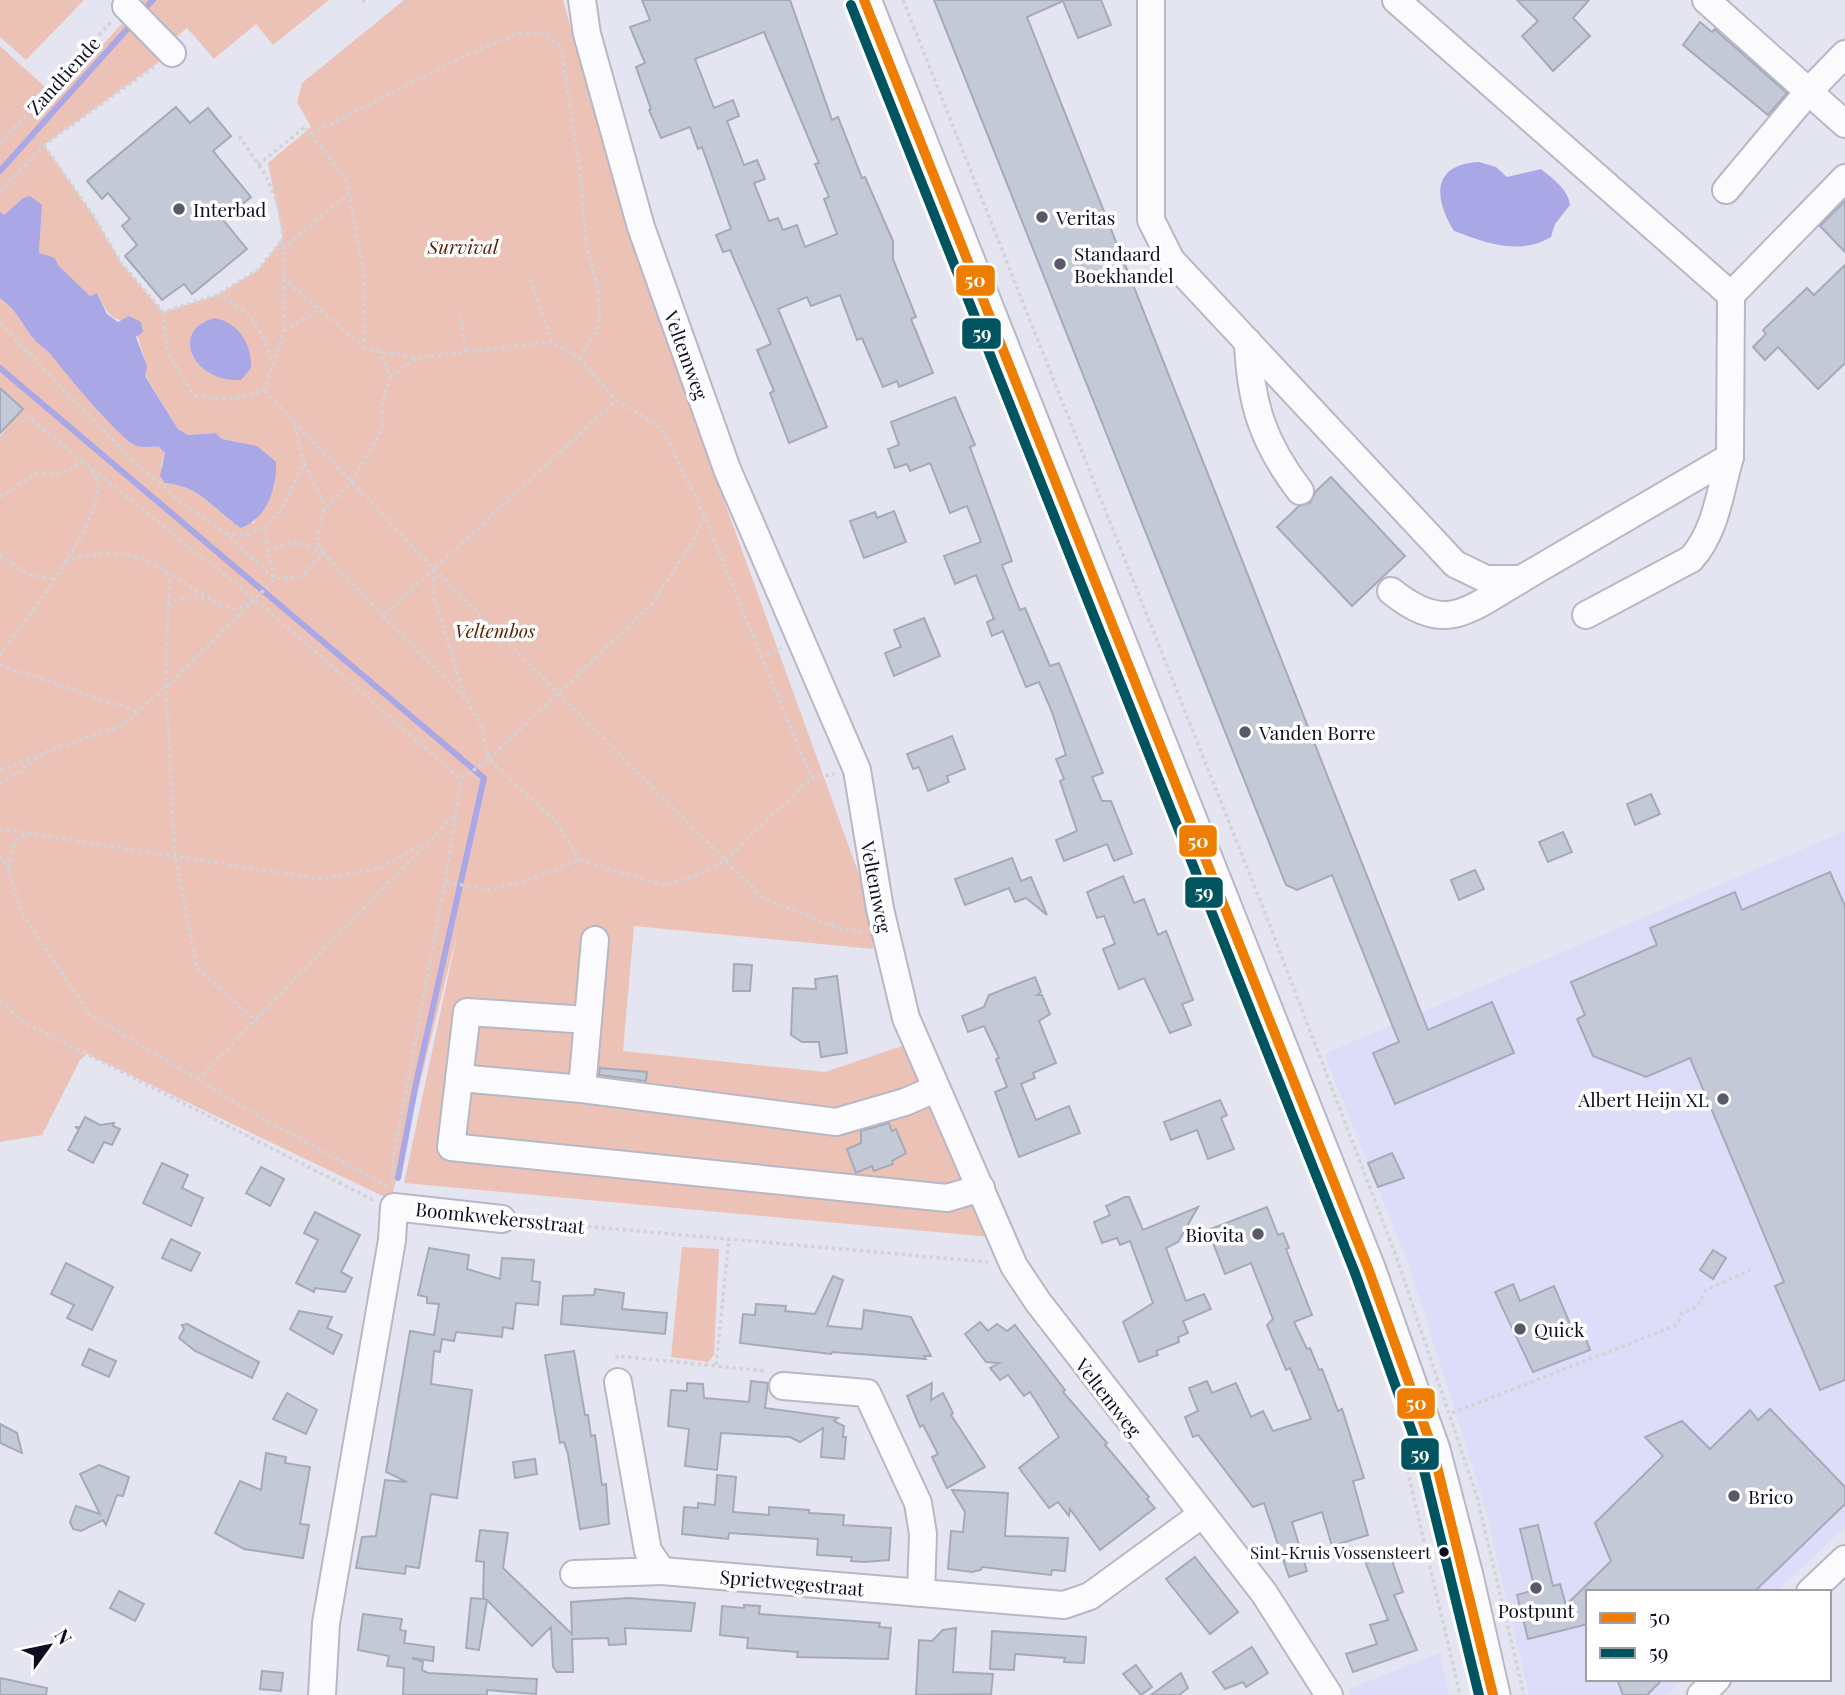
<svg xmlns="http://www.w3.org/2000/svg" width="1845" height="1695" font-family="'Playfair Display',serif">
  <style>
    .built { fill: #ddddf9 }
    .green { fill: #edc2b6 }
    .water { fill: #a9a7e6 }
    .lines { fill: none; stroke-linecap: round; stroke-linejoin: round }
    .stream { stroke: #a9a7e6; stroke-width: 6 }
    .building { fill: #c4c9d8; stroke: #a5aab9; stroke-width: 2; fill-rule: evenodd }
    .minor-casing { stroke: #b7b7c7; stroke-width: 30 }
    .major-casing { stroke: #b7b7c7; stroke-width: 37 }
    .path { stroke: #d2d2d7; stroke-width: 3.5; stroke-dasharray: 3.5 3.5; stroke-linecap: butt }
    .minor { stroke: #fbfbfd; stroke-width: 26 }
    .major { stroke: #fbfbfd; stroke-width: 33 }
    .bus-1-casing { stroke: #fff; stroke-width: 16 }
    .bus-2-casing { stroke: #fff; stroke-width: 16 }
    .bus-1 { stroke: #ef7d00; stroke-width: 10 }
    .bus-2 { stroke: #005460; stroke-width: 10 }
    .poi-dot { fill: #5a596a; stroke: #fff; stroke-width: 2.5 }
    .bus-dot { fill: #0f0e21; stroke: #fff; stroke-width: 2.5 }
    .labels { text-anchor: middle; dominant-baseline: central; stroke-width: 7; stroke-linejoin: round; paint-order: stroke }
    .bus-label { font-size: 17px; fill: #0f0e21; stroke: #fff; text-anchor: end }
    .street-label { font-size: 19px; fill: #0f0e21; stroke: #fff }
    .poi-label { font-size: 19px; fill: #0f0e21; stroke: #fff; text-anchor: start }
    .park-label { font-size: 19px; font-style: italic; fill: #5b2306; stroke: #fff }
    .line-badge { stroke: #fff; stroke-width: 2.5 }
    .badge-label { font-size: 19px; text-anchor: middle; font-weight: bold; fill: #fff }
  </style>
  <rect width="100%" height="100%" fill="#e5e5f2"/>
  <g class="built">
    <polygon points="1845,831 1845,1527 1776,1592 1588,1592 1588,1679 1683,1679 1666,1695 1529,1695 1484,1503 1408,1263 1324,1054"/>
    <polygon points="1440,1653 1449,1695 1351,1695 1348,1689"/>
  </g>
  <g class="green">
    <polygon points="0,0 84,0 26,60 0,37"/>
    <path d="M143,0H329L273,45L256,24L214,59L187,28L160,50L166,57L44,145L95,218L121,263L163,312L218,295L259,269L283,238L268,163L311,127L297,102L302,83L404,0H563L628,234L870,905L873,949L634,926L623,1051L825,1072L902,1046L990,1237L404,1183L459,925L391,1200L87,1054L80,1060L42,1135L0,1142V436L22,409L0,388V298C18,311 21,324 34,339C39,346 48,350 54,357C65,373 123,443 137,446C144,447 152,446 159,447L165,453L161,466L165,483C192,485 216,503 233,523H254L275,486L257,446L222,439L216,433L188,435L178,429L145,375C149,356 135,343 137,323C108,319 111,318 97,293L90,296L58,265L39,253L42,205L23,198L4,215L0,212V46L56,97Z"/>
    <polygon points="682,1247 719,1249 714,1355 708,1362 671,1357"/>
  </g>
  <g class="water">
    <path d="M1479,162L1496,167L1507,177L1541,169C1553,179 1568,189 1570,205L1555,224L1551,237C1519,256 1487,243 1454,231C1434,199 1431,164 1479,162Z"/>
    <path d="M30,196L42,205L39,253L55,258L58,265L90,296L97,293L107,314L118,322L129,316L141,322L143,332L136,337L147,366L145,376L178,429L188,435L216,433L222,439L257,446L276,462C277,489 267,518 241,528C214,510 201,486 165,483L160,476L165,453L159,447C152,446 144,448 137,446C123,443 65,373 53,357C48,350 39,346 34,339C21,324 18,311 0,298V212L4,215L23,198Z"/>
    <path d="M215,318C240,324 251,343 251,368L241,380C193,383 168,330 215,318Z"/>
  </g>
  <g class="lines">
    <g class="stream">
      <polyline points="148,5 153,0"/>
      <polyline points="0,171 129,27"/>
      <polyline points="0,368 484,778 416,1083 398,1178"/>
    </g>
  </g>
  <g class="building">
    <path d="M642,0H790L832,120L838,117L862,178L865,177L893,241V259L916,317L911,319L933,373L899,387L897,381L883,387L862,338L857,340L840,295L811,306L807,297L778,309L827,427L789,443L770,393L774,391L757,350L771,344L730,250L723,252L716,235L731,229L702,147L698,149L690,127L661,138L649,110L651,109L636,67L645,63L630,27L650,20ZM764,32L819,163L815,164L829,197L824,199L837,234L805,247L797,225L783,230L778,218L769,221L754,183L765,179L757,160L744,165L727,121L739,116L733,100L714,108L695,59Z"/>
    <polygon points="934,0 1101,0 1111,25 1078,38 1063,1 1027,17 1428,1030 1492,1002 1514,1053 1395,1104 1373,1053 1399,1042 1332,875 1297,890 1286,885"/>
    <polygon points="1517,0 1589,0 1573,18 1590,36 1553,71 1522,36 1538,21"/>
    <polygon points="1700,22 1712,32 1715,29 1720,34 1787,93 1768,115 1683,45"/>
    <polygon points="176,107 190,123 208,108 231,136 213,151 251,197 223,220 247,249 192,294 184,284 162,300 125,256 137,245 122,226 130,219 108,193 102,199 87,181"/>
    <polygon points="1845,201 1845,252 1820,226"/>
    <polygon points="1845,265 1845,363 1818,389 1778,347 1765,360 1753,347 1766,334 1763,330 1807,288 1814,295"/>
    <polygon points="0,388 23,409 0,433"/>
    <polygon points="955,397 975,445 970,447 1012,561 1002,565 1020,610 1025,608 1050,666 1059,663 1103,773 1092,777 1102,801 1111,801 1132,854 1114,861 1107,844 1064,861 1056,840 1077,831 1060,781 1064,779 1056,759 1066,755 1052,712 1039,682 1026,687 1003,631 992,636 987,622 994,619 976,575 955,584 944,556 981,542 967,506 950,513 930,463 910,471 907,464 895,468 888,449 899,445 891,422"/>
    <polygon points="1331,477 1405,556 1352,606 1277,527 1299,506 1310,503 1316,491"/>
    <polygon points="894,511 906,542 864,558 850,521 875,512 877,518"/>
    <polygon points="924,618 940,656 894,676 885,653 901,647 894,630"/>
    <polygon points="952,736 965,769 947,776 949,782 928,791 919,767 913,769 907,754"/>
    <polygon points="1651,794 1660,814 1635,825 1627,804"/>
    <polygon points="1563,832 1572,852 1548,862 1539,842"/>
    <polygon points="1012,858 1021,881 1031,877 1047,915 1026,898 1015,902 1009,888 965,905 955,879"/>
    <polygon points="1475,870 1484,889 1459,900 1451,880"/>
    <polygon points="1830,872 1845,906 1845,1380 1820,1390 1775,1286 1784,1282 1690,1058 1646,1077 1593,1056 1577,1019 1585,1015 1571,982 1657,945 1650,928 1735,892 1742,910"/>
    <polygon points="1123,876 1134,903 1144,899 1158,935 1166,931 1193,1000 1182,1004 1191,1025 1170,1033 1144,978 1119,989 1103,949 1115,944 1104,916 1097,918 1087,892"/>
    <polygon points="734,964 752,965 750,991 733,991"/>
    <polygon points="837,976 847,1053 821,1057 819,1042 802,1042 791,1035 793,988 816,989 815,979"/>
    <polygon points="1035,977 1041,992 1037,995 1042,995 1050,1014 1039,1021 1056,1063 1033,1073 1035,1078 1021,1084 1036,1120 1069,1106 1080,1133 1019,1157 995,1092 1007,1087 996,1059 999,1058 984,1026 968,1032 962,1016 984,1007 989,995"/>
    <polygon points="600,1068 647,1072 646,1081 599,1075"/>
    <polygon points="1220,1100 1227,1115 1221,1118 1234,1149 1208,1159 1197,1130 1171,1140 1164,1122"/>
    <polygon points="85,1117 100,1125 114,1123 113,1126 120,1129 112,1145 104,1142 93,1163 68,1150 79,1129 75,1127 80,1127"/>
    <polygon points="889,1123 892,1131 896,1129 906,1153 892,1161 893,1164 874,1171 872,1166 856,1173 847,1149 861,1143 861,1131"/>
    <polygon points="1392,1153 1404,1178 1378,1187 1368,1163"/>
    <polygon points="162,1163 188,1175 182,1188 203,1198 191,1226 143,1203"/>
    <polygon points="261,1167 284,1179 270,1206 246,1193"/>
    <polygon points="1125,1197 1129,1197 1143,1230 1198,1207 1178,1242 1166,1248 1186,1301 1204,1294 1211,1309 1183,1321 1188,1333 1178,1337 1179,1342 1156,1351 1158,1355 1139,1362 1123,1322 1153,1303 1130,1241 1120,1245 1117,1238 1102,1243 1094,1222 1110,1215 1106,1206"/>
    <polygon points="1267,1207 1278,1235 1283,1233 1289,1248 1286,1249 1312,1315 1294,1322 1307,1349 1310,1348 1319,1370 1322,1369 1338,1411 1342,1409 1364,1478 1353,1481 1368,1535 1332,1546 1322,1512 1292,1522 1307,1571 1289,1577 1264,1503 1253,1507 1198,1435 1193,1437 1185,1417 1198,1411 1189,1388 1207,1381 1212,1393 1236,1383 1251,1417 1263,1411 1273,1431 1311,1419 1290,1368 1286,1370 1267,1325 1273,1319 1251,1263 1225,1274 1208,1230"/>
    <polygon points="315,1212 360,1235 341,1272 352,1278 345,1292 315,1288 314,1292 296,1283 318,1240 304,1233"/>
    <polygon points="171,1239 200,1253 191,1271 162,1258"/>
    <polygon points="429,1248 469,1255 467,1269 500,1279 502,1258 534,1260 532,1281 540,1282 538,1305 516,1303 513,1329 503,1327 502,1337 456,1332 454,1341 442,1339 440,1352 434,1351 431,1384 472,1390 457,1498 431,1494 419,1568 406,1566 405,1574 356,1568 362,1537 376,1536 385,1480 407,1482 386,1472 410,1331 434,1335 439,1304 427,1303 427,1297 418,1295"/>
    <polygon points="1713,1250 1726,1258 1713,1279 1700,1270"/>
    <polygon points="66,1263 113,1287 92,1330 67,1318 74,1305 51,1294"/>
    <polygon points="833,1276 843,1280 827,1326 862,1329 864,1310 911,1317 931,1356 924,1356 926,1359 832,1352 831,1354 740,1343 743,1314 755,1315 756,1304 786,1306 785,1311 815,1314"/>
    <polygon points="1513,1284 1520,1301 1554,1286 1570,1324 1579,1321 1590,1350 1533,1372 1495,1292"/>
    <polygon points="595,1289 624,1293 622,1309 667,1313 665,1334 561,1324 563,1296 594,1295"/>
    <polygon points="299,1311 332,1317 327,1328 342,1335 333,1354 290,1329"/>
    <polygon points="980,1322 988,1331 997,1324 1007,1331 1015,1325 1065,1390 1063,1392 1107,1443 1105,1445 1149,1497 1147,1499 1155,1508 1100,1550 1070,1509 1069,1516 1058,1502 1049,1508 1019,1468 1059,1437 1030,1392 1024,1396 1008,1375 1000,1380 990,1368 999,1363 986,1362 965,1334"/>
    <polygon points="187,1324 259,1362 252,1378 195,1351 179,1338 184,1329 182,1325"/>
    <polygon points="89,1349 116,1361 109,1377 82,1365"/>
    <polygon points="574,1351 585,1415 588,1415 591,1436 595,1435 602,1485 606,1484 609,1524 580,1529 568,1454 564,1442 560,1443 545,1355"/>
    <polygon points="751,1381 768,1383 765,1408 838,1418 834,1421 844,1426 843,1437 846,1437 844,1459 821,1457 823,1428 800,1442 790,1437 721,1433 717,1470 685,1466 689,1429 668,1426 671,1390 687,1391 687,1383 703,1384 704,1398 749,1402"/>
    <polygon points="932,1383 931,1400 943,1393 953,1413 951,1415 985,1467 947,1488 932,1457 938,1454 923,1425 920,1427 907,1396"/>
    <polygon points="287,1393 317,1410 306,1434 273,1419"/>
    <polygon points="1770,1409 1845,1487 1845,1504 1754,1592 1588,1592 1588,1624 1528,1639 1517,1595 1535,1590 1520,1529 1538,1525 1553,1586 1560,1584 1566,1605 1611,1561 1595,1523 1663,1456 1645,1437 1682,1421 1710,1449 1750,1410 1758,1420"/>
    <polygon points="0,1424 17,1433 22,1453 0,1443"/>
    <polygon points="266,1453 286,1457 285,1463 310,1467 300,1524 309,1525 303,1558 244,1549 215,1533 240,1481 261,1490"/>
    <polygon points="535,1459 537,1474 515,1478 513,1462"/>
    <polygon points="99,1465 129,1477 123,1496 117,1495 106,1525 103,1520 81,1531 73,1529 70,1522 76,1506 100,1514 80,1474"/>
    <polygon points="717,1475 736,1477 733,1512 769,1515 769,1507 809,1510 809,1513 844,1515 843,1525 891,1528 889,1560 864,1562 851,1561 852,1557 817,1555 818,1539 729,1533 728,1539 682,1534 684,1507 698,1508 698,1503 715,1505"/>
    <polygon points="952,1490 1008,1493 1005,1536 1068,1538 1065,1571 1052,1570 1051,1575 982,1567 981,1570 972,1572 948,1569 951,1531 963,1532 965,1512"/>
    <polygon points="480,1530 508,1533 503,1568 572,1634 571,1602 629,1598 695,1603 691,1631 625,1628 626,1644 609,1645 608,1638 572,1639 573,1672 557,1672 553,1667 551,1627 532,1646 487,1600 479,1650 466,1648 471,1598 485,1599 483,1596 484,1562 476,1561"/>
    <polygon points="1389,1552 1403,1592 1394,1595 1417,1650 1353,1672 1346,1654 1377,1644 1370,1625 1388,1620 1365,1561"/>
    <polygon points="1195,1557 1238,1612 1210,1634 1166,1579"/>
    <polygon points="119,1591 144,1604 135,1621 110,1608"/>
    <polygon points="744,1605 760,1606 759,1614 880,1623 879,1627 891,1628 888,1659 797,1657 798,1652 747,1648 748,1638 720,1635 722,1606 744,1608"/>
    <polygon points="363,1614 402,1619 400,1630 406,1631 404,1643 434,1647 433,1661 412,1658 423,1662 422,1670 428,1673 537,1679 536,1694 487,1690 487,1695 403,1695 404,1668 387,1666 389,1656 358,1650"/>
    <polygon points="956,1628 953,1672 993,1674 991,1694 916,1695 919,1640 932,1641 943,1630"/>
    <polygon points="992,1631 1086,1637 1084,1663 1064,1662 1065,1658 1015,1654 1014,1670 990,1669"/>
    <polygon points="1252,1647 1268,1673 1246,1687 1243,1682 1225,1689 1213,1672"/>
    <polygon points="1136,1665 1152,1687 1141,1695 1123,1674"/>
    <polygon points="262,1671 283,1673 281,1691 260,1689"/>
    <polygon points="1181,1673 1188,1688 1179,1695 1151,1695"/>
    <polygon points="0,1678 47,1688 46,1695 0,1695"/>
    <polygon points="1617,1679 1663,1679 1647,1695 1623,1695"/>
  </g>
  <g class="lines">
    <defs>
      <g id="minor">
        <polyline points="582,0 587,34 641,227 727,469 857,770 880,909 906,1018 1014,1266 1038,1302 1264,1593 1329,1695"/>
        <polyline points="1151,0 1151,220 1171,260 1455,564 1486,579 1521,579 1730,457 1731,295 1396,0"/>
        <polyline points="1706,0 1845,124"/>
        <polyline points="126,6 172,53"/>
        <polyline points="1726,190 1808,92 1845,54"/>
        <polyline points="1731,295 1845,178"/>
        <path d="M1248,342C1250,402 1263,443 1300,491"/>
        <path d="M1391,591C1446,635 1466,611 1520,580"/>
        <path d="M1586,615L1691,559C1716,532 1720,491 1730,457"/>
        <polyline points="595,940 582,1089 836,1122 905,1102 935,1089"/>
        <polyline points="588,1020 467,1012 451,1147 947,1198 981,1188"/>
        <polyline points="459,1078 582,1089"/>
        <polyline points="618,1382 648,1551 662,1571 1064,1605 1090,1596 1201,1515"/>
        <polyline points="783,1386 867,1393 918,1503 923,1534 921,1593"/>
        <polyline points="574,1574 662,1571"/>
        <polyline points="1810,1592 1845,1559"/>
        <polyline points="322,1695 326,1623 392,1240 394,1207 502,1219"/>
        <polyline points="1701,1695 1717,1679"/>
      </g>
      <polyline id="major" points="864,0 1368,1268 1433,1450 1466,1576 1493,1695"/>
    </defs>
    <use href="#minor" class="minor-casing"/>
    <use href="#major" class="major-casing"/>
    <g class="path">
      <polyline points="903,0 1265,913 1396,1256 1477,1497 1524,1695"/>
      <polyline points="363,3 364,0"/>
      <polyline points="311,134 467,55 516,34 540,32 561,47 581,179 586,246 597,284 600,311 598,329 579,358"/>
      <polyline points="0,144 112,21"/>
      <polyline points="44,145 95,218 121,263 163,312 217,295 259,269 282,240"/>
      <polyline points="258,165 305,127 343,175 348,188 364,276 365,348"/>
      <polyline points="0,192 44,145 155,66"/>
      <polyline points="283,249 348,194"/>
      <polyline points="283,278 365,348 416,358 551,342"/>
      <polyline points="530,279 552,342 579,358 616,400 662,429 705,517 811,778"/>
      <path d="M217,295C250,308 263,329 272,363"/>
      <path d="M163,312L168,354L194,395C221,400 239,401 264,390L284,331L283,238L279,207L266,176L237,133"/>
      <polyline points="460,313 466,352"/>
      <polyline points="0,323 124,452 180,501 225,533 275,579"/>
      <polyline points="284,331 318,310"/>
      <polyline points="390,377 416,358"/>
      <polyline points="26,415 83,462"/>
      <polyline points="304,463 323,500 323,512"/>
      <polyline points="92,469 256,600 461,779"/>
      <path d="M0,497L35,474H60L83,462C92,469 98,478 97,489C97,528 25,622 0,655"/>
      <polyline points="226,533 245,536 266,526"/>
      <path d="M267,551C288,541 301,541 322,552"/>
      <polyline points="323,553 317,541 323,512 352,481 382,430 383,401 390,377 380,351"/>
      <polyline points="0,555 28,574 54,579"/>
      <path d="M65,561C143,538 160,574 223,606L235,609L254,601"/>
      <polyline points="162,567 169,581 166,687 175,857 197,968 255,1021"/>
      <polyline points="434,569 762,897 839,928 863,932"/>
      <polyline points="275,577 267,551 266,526 280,512 304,463 294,423"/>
      <path d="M169,606C181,595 192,596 207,598"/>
      <polyline points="383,616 466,699 481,725 489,759 651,605 688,549 705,517"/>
      <polyline points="761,658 781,648"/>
      <polyline points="0,665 139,712"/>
      <polyline points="464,695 434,597 434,569 616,400"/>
      <polyline points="0,770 40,755"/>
      <polyline points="0,784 48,751 121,726 166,687 275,579 302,576 323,553 383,616 434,569 264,390"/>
      <polyline points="0,829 320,879 380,868 424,843"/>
      <polyline points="0,855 9,870 21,912 89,1014 260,1117 387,1186"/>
      <path d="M9,868C11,855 11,839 26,835"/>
      <polyline points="445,882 461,779 489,759 556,822 580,860"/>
      <polyline points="0,1001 24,1022 375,1201"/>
      <polyline points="197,1080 457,812"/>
      <polyline points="392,1184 393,1160 445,882 489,890 528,880 580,860 663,885 698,875 723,862 811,778 835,774"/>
      <polyline points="525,1221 988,1262"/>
      <polyline points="617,1359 617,1356 766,1371"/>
      <polyline points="716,1365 729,1239"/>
      <polyline points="1452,1413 1677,1325 1682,1313 1697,1307 1706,1290 1750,1270"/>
      <polyline points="1401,1443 1460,1695"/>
    </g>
    <use href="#minor" class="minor"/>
    <use href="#major" class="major"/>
    <defs>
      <polyline id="bus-1" points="864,0 1368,1268 1433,1450 1493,1695"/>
      <polyline id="bus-2" points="851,5 1355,1273 1420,1454 1479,1695"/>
    </defs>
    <use href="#bus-1" class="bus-1-casing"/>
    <use href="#bus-2" class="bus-2-casing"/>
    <use href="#bus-1" class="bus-1"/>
    <use href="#bus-2" class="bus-2"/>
  </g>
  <g class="poi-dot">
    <circle cx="179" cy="209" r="7"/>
    <circle cx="1042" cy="217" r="7"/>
    <circle cx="1060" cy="264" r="7"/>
    <circle cx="1245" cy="732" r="7"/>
    <circle cx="1723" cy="1099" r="7"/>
    <circle cx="1258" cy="1234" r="7"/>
    <circle cx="1520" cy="1329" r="7"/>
    <circle cx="1734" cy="1496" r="7"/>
    <circle cx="1536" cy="1588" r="7"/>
  </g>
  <circle class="bus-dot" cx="1444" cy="1552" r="6"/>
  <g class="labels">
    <g class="bus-label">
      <text x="1431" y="1552">Sint-Kruis Vossensteert</text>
    </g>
    <g class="street-label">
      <text transform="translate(63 75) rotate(-48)">Zandtiende</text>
      <text transform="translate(687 355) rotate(70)">Veltemweg</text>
      <text transform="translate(877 887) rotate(79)">Veltemweg</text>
      <text transform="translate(500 1217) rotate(6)">Boomkwekersstraat</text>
      <text transform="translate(1109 1397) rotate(52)">Veltemweg</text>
      <text transform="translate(792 1582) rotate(5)">Sprietwegestraat</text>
    </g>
    <g class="poi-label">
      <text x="193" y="209">Interbad</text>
      <text x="1056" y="217">Veritas</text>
      <text x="1074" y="253">Standaard<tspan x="1074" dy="22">Boekhandel</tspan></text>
      <text x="1259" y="732">Vanden Borre</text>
      <text x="1709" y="1099" text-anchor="end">Albert Heijn XL</text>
      <text x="1244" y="1234" text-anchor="end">Biovita</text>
      <text x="1534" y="1329">Quick</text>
      <text x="1748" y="1496">Brico</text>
      <text x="1536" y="1610" text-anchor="middle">Postpunt</text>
    </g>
    <g class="park-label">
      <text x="463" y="246">Survival</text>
      <text x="495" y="630">Veltembos</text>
    </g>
  </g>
  <g class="line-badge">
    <rect x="955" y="264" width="41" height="33" rx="7" fill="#ef7d00"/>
    <rect x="961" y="317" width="41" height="33" rx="7" fill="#005460"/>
    <rect x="1178" y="824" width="40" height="34" rx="7" fill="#ef7d00"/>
    <rect x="1184" y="876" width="40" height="33" rx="7" fill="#005460"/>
    <rect x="1396" y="1387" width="40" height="33" rx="7" fill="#ef7d00"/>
    <rect x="1400" y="1437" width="40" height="34" rx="7" fill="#005460"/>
  </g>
  <g class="badge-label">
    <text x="975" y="287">50</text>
    <text x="982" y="340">59</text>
    <text x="1198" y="848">50</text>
    <text x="1204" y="899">59</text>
    <text x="1416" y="1410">50</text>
    <text x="1420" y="1461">59</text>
  </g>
  <rect x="1586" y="1590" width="245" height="91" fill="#ffffff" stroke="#9f9fa6" stroke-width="2"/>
  <rect x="1600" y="1613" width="35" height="10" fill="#ef7d00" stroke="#9f9fa6" stroke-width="2"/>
  <text x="1649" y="1625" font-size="21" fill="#0f0e21">50</text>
  <rect x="1600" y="1648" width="35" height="10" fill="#005460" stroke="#9f9fa6" stroke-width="2"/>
  <text x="1649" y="1660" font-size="21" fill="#0f0e21">59</text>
  <g transform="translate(49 1646) rotate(57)" stroke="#ffffff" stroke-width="5" paint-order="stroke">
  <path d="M0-5L12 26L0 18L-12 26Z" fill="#0f0e21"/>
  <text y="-10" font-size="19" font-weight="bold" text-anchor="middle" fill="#0f0e21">N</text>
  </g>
</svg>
